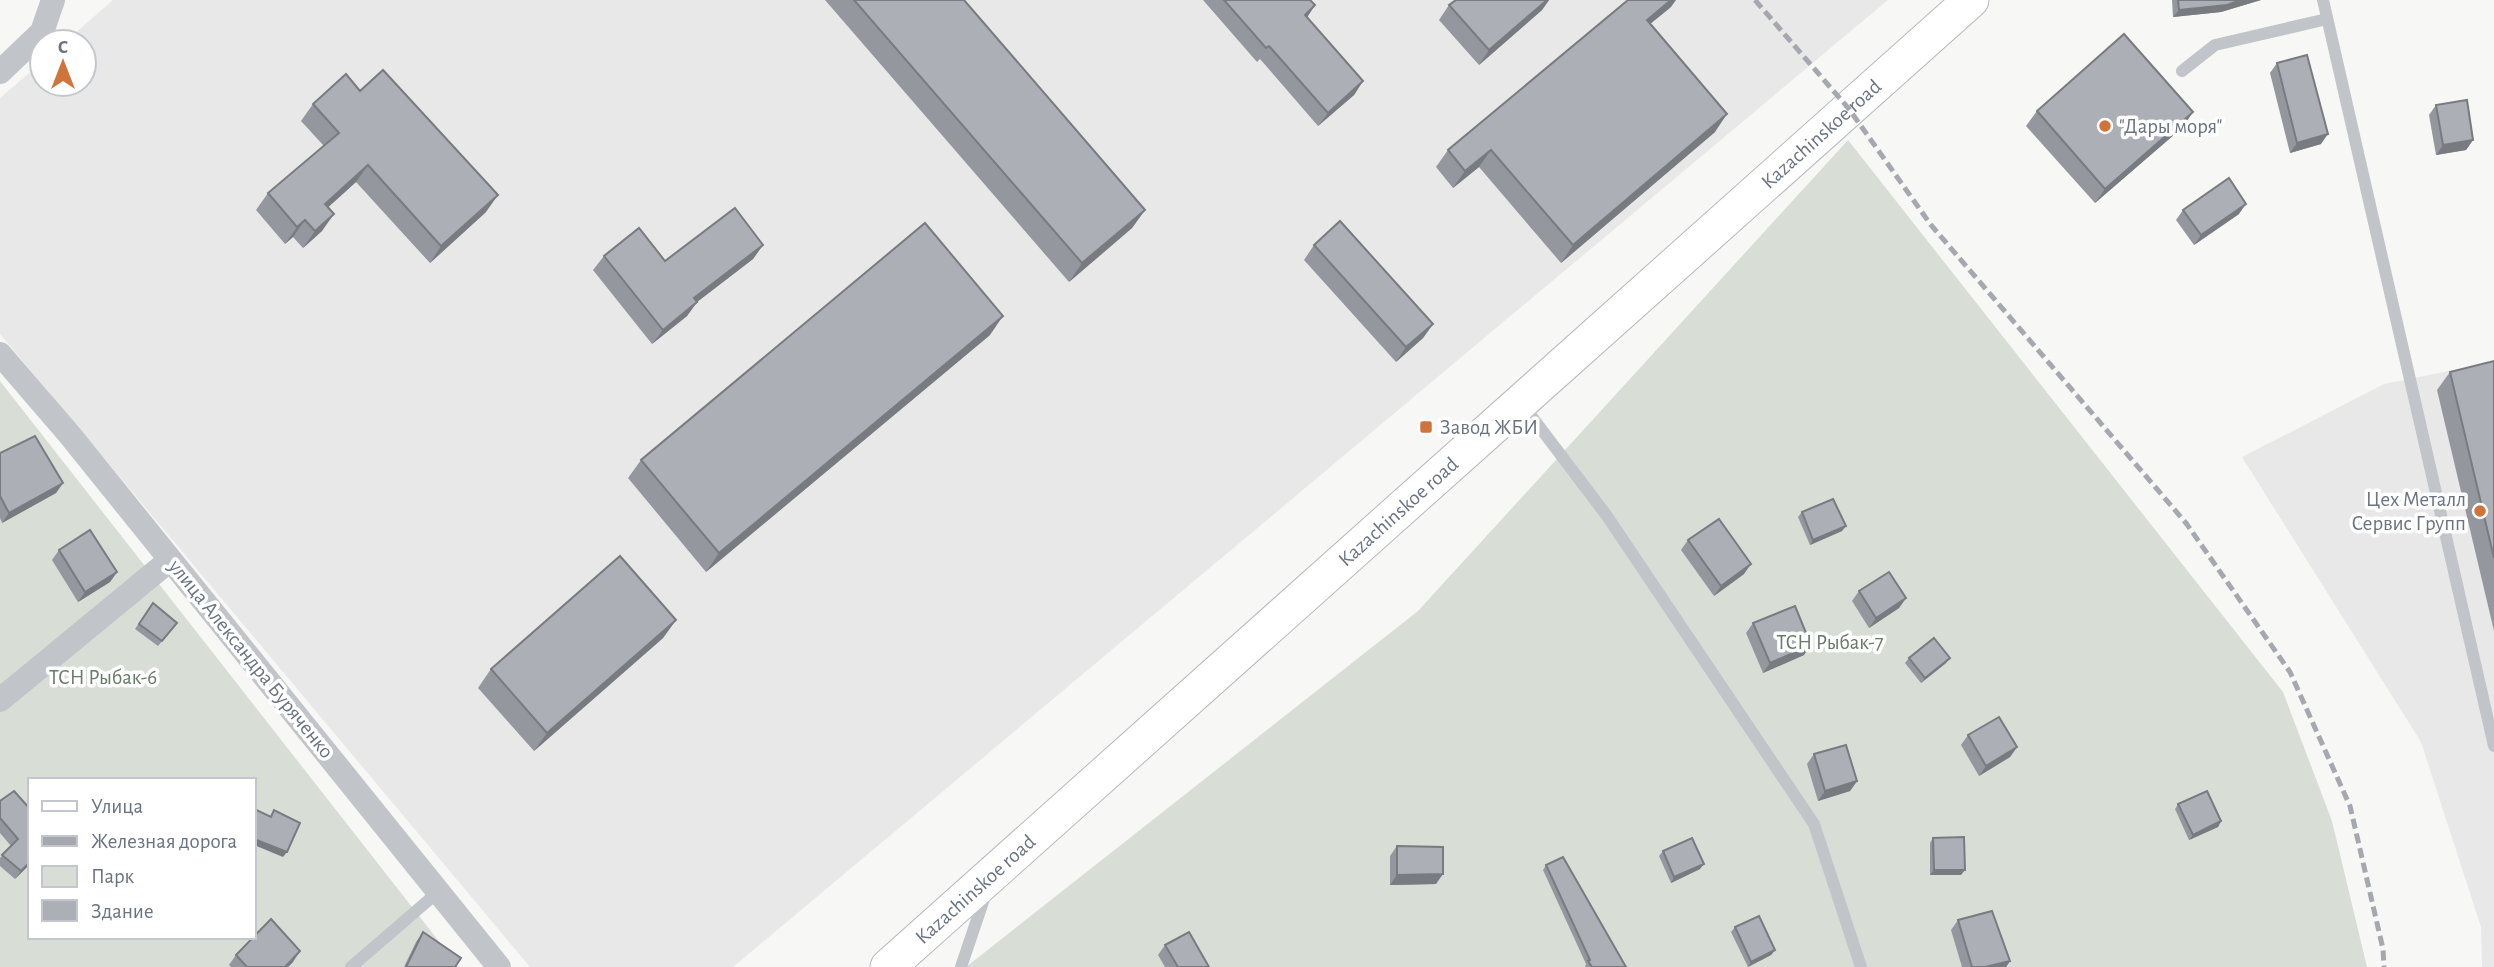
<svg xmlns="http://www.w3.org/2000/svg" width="2494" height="967" font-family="'Alegreya Sans',sans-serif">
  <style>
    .built { fill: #e8e8e8 }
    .green { fill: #d8ded6; fill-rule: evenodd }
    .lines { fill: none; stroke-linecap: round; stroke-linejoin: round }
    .secondary-casing { stroke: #b6b9be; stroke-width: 37 }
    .lane { stroke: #c1c4c8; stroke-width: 12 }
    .street { stroke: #c1c4c8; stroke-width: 24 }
    .secondary { stroke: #fff; stroke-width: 35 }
    .rail { stroke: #a5a8ae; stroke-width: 5; stroke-dasharray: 10 5; stroke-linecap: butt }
    .wall { fill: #94979d }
    .shaded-wall { fill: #787b7f }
    .building { fill: #acb0b6; stroke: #787b7f; stroke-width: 2 }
    .poi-dot { fill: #cf753c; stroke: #fff; stroke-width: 2.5 }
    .labels { text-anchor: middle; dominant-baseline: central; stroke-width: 7; stroke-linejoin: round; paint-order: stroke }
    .poi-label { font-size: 21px; fill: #6a7382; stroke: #fff; text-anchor: start }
    .street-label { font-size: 21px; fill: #6a7382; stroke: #fff }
    .park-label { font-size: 21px; fill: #697a68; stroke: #fff }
  </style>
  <rect width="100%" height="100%" fill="#f7f7f5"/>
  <g class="built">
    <polygon points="113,0 1888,0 733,967 530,967 0,334 0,98 42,62 42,84 84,84 84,42 65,42"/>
    <polygon points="2494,362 2494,967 2482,967 2481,927 2421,742 2242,457 2384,384"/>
  </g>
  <g class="green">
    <polygon points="1848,140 2283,692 2332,821 2367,967 966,967 1418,611"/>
    <path d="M0,381L459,967H0ZM30,780H254V937H30Z"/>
  </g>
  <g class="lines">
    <defs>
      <g id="secondary">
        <path id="s1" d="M888,967L1971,0"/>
      </g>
    </defs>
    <use href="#secondary" class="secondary-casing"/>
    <g class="lane">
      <polyline points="2323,0 2494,746"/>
      <polyline points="2182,71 2215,45 2327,19"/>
      <polyline points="1523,405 1607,516 1814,824 1861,967"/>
      <polyline points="351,967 438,892"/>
      <polyline points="961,967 986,893"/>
    </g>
    <g class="street">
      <polyline points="0,72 42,32 53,0"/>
      <polyline points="0,354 69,434 499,967"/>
      <polyline points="0,700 170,560"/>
    </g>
    <use href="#secondary" class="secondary"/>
    <polyline class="rail" points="1755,0 1849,109 1931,225 2186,523 2290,672 2350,806 2383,949 2384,967"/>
  </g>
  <g class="wall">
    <polygon points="825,0 964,0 1145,210 1132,228 1069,282"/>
    <polygon points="1203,0 1310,0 1315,5 1307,17 1363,81 1354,95 1318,126 1260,59 1257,62"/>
    <polygon points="1456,0 1549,0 1542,10 1479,65 1439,20 1449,5"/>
    <polygon points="2172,0 2261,0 2221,12 2173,17"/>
    <polygon points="1671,7 1650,24 1715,132 1561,263 1479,167 1453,188 1436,167 1448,150"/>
    <polygon points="2277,63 2321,144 2290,153 2270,73"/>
    <polygon points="360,91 486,212 430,263 356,182 328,207 322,231 303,248 293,237 285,244 256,210 268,193 324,146 301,121 313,104"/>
    <polygon points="2436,105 2473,140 2466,150 2436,155 2429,115"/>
    <polygon points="2037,111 2183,127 2095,203 2026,126"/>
    <polygon points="2183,210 2239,214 2194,245 2176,220"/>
    <polygon points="763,245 753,259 697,302 687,316 652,344 593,270 604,256 665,261"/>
    <polygon points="1314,245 1433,324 1423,338 1396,362 1304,260"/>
    <polygon points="990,335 706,572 628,478 641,460"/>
    <polygon points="2494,361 2494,631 2437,390 2450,372"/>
    <polygon points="0,453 63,483 56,493 2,523 0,518"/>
    <polygon points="1802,512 1842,531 1810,545 1798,517"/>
    <polygon points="1688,540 1744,574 1714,596 1681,550"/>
    <polygon points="59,550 117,572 110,582 78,602 52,560"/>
    <polygon points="1859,591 1906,598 1899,608 1869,628 1852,601"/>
    <polygon points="153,603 173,628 158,646 135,629"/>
    <polygon points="676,620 663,638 534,751 478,688 491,669"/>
    <polygon points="1753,623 1804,655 1763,673 1746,633"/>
    <polygon points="1909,658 1946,663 1921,683 1905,663"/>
    <polygon points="1968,735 2017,747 2010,757 1979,776 1961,745"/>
    <polygon points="1814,754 1857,781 1850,791 1818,801 1807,764"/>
    <polygon points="0,801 30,809 30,864 15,879 0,866 0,858 11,846 0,833"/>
    <polygon points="2178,804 2221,821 2218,827 2189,840 2175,809"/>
    <polygon points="1933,838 1961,875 1930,875 1930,843"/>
    <polygon points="1397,846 1436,884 1390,885 1390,856"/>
    <polygon points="1663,851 1700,869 1671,883 1659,856"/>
    <polygon points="1546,865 1626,967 1585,967 1586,964 1543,870"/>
    <polygon points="1958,920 2010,961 2006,967 1962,967 1951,930"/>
    <polygon points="1735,927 1775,950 1771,955 1748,967 1731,932"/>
    <polygon points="423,932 455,967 404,967 416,942"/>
    <polygon points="1165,945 1209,967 1165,967 1158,955"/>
    <polygon points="236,955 293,962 288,967 231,967 229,965"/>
  </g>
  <g class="shaded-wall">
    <polygon points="1547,0 1549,0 1542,10 1479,65 1489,50"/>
    <polygon points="1671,0 1676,0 1671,7 1634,37 1647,20"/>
    <polygon points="2241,0 2261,0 2221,12 2173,17 2179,10"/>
    <polygon points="1315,5 1306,19 1305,15"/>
    <polygon points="1363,81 1354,95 1318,126 1328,113"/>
    <polygon points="2193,112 2183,127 2095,203 2105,189"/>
    <polygon points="1727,114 1715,132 1561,263 1573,245"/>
    <polygon points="2328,134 2321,144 2290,153 2297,143"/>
    <polygon points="2473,140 2466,150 2436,155 2443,145"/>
    <polygon points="1491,150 1479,167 1453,188 1465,171"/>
    <polygon points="368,165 356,182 313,221 325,204"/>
    <polygon points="498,195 486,212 430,263 441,246"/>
    <polygon points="2246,204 2239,214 2194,245 2201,235"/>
    <polygon points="1145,210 1132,228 1069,282 1082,263"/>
    <polygon points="334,214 322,231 303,248 315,231"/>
    <polygon points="305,220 293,237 285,244 297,227"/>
    <polygon points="763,245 753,259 697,302 687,316 652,344 663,330 694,298"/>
    <polygon points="1003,316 990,335 706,572 719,553"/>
    <polygon points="1433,324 1423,338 1396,362 1406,347"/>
    <polygon points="63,483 56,493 2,523 9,513"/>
    <polygon points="1846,526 1842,531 1810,545 1813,540"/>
    <polygon points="1751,564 1744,574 1714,596 1721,586"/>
    <polygon points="117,572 110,582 78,602 85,592"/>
    <polygon points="1906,598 1899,608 1869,628 1876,618"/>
    <polygon points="676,620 663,638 534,751 547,733"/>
    <polygon points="1811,645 1804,655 1763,673 1770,663"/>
    <polygon points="1950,658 1946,663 1921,683 1925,678"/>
    <polygon points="2017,747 2010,757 1979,776 1986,766"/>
    <polygon points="1857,781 1850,791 1818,801 1825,791"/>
    <polygon points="2221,821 2218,827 2189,840 2193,835"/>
    <polygon points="254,839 287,852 283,857 254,845"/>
    <polygon points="30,862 30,864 15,879 21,871"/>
    <polygon points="1704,864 1700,869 1671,883 1674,877"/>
    <polygon points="1934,870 1965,870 1961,875 1930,875"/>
    <polygon points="1443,874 1436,884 1390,885 1397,875"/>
    <polygon points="1775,950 1771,955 1748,967 1751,962"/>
    <polygon points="300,951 293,962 288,967 285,967"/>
    <polygon points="2010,961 2006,967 1985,967"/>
  </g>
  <g class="building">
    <polygon points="854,0 964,0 1145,210 1082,263"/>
    <polygon points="1224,0 1310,0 1315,5 1305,15 1363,81 1328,113 1269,46 1266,48"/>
    <polygon points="1456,0 1547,0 1489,50 1449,5"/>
    <polygon points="1628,0 1671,0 1647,20 1727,114 1573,245 1491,150 1465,171 1448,150"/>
    <polygon points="2178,0 2241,0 2227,5 2179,10"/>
    <polygon points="2124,34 2193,112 2105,189 2037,111"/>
    <polygon points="2307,55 2328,134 2297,143 2277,63"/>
    <polygon points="383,70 498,195 441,246 368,165 325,204 334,214 315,231 305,220 297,227 268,193 339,133 313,104 346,74 360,91"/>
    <polygon points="2467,100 2473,140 2443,145 2436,105"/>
    <polygon points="2229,178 2246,204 2201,235 2183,210"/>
    <polygon points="735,208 763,245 694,298 697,302 663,330 604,256 639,228 665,261"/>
    <polygon points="1340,221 1433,324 1406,347 1314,245"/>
    <polygon points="925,223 1003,316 719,553 641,460"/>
    <polygon points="2494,361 2494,558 2450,372"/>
    <polygon points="35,436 63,483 9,513 0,496 0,453"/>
    <polygon points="1833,499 1846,526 1813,540 1802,512"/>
    <polygon points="1719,519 1751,564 1721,586 1688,540"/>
    <polygon points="90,530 117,572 85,592 59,550"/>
    <polygon points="620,556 676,620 547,733 491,669"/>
    <polygon points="1889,572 1906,598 1876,618 1859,591"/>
    <polygon points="153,603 177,623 162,641 139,624"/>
    <polygon points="1795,606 1811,645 1770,663 1753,623"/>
    <polygon points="1934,638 1950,658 1925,678 1909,658"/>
    <polygon points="1999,717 2017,747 1986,766 1968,735"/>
    <polygon points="1846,745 1857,781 1825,791 1814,754"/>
    <polygon points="14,791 30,809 30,862 21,871 2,855 18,839 0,818 0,801"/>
    <polygon points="2207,791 2221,821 2193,835 2178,804"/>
    <polygon points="254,809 271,817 274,810 300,823 287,852 254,839"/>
    <polygon points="1964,837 1965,870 1934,870 1933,838"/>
    <polygon points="1692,838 1704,864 1674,877 1663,851"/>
    <polygon points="1397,846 1443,847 1443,874 1397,875"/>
    <polygon points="1563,857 1626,967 1592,967 1588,961 1590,960 1546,865"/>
    <polygon points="1992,911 2010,961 1985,967 1972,967 1958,920"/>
    <polygon points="1759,916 1775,950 1751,962 1735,927"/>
    <polygon points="271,919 300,951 285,967 247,967 236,955"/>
    <polygon points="423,932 461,958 455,967 406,967"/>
    <polygon points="1189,932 1209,967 1178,967 1165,945"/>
  </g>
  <g class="poi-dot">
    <circle cx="2105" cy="126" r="7"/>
    <rect x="1419" y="420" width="14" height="14" rx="3.5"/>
    <circle cx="2480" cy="511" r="7"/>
  </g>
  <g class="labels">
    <g class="poi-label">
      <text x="2119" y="126">"Дары моря"</text>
      <text x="1440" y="427">Завод ЖБИ</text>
      <text x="2466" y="499" text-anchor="end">Цех Металл<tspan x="2466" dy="24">Сервис Групп</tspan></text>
    </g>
    <g class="street-label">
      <text stroke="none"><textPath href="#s1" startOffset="1251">Kazachinskoe road</textPath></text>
      <text stroke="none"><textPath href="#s1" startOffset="684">Kazachinskoe road</textPath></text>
      <text transform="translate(251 659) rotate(51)">улица Александра Буряченко</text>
      <text stroke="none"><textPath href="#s1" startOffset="117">Kazachinskoe road</textPath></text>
    </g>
    <g class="park-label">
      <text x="1830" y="642">ТСН Рыбак-7</text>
      <text x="103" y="677">ТСН Рыбак-6</text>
    </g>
  </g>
  <rect x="28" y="778" width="228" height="161" fill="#ffffff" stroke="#c3c7cd" stroke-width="2"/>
  <rect x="42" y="801" width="35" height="10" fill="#ffffff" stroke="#c3c7cd" stroke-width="2"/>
  <text x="91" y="813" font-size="21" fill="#6a7382">Улица</text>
  <rect x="42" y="836" width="35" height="10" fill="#a5a8ae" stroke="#c3c7cd" stroke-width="2"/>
  <text x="91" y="848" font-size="21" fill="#6a7382">Железная дорога</text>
  <rect x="42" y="866" width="35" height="21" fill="#d8ded6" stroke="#c3c7cd" stroke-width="2"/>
  <text x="91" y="883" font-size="21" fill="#6a7382">Парк</text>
  <rect x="42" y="900" width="35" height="21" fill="#acb0b6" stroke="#c3c7cd" stroke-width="2"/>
  <text x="91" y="918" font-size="21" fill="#6a7382">Здание</text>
  <g transform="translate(63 63)"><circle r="33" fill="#ffffff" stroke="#c3c7cd" stroke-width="2"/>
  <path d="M0-5L12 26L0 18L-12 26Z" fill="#cf753c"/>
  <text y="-10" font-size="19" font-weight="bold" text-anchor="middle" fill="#6a7382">С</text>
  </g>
</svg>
